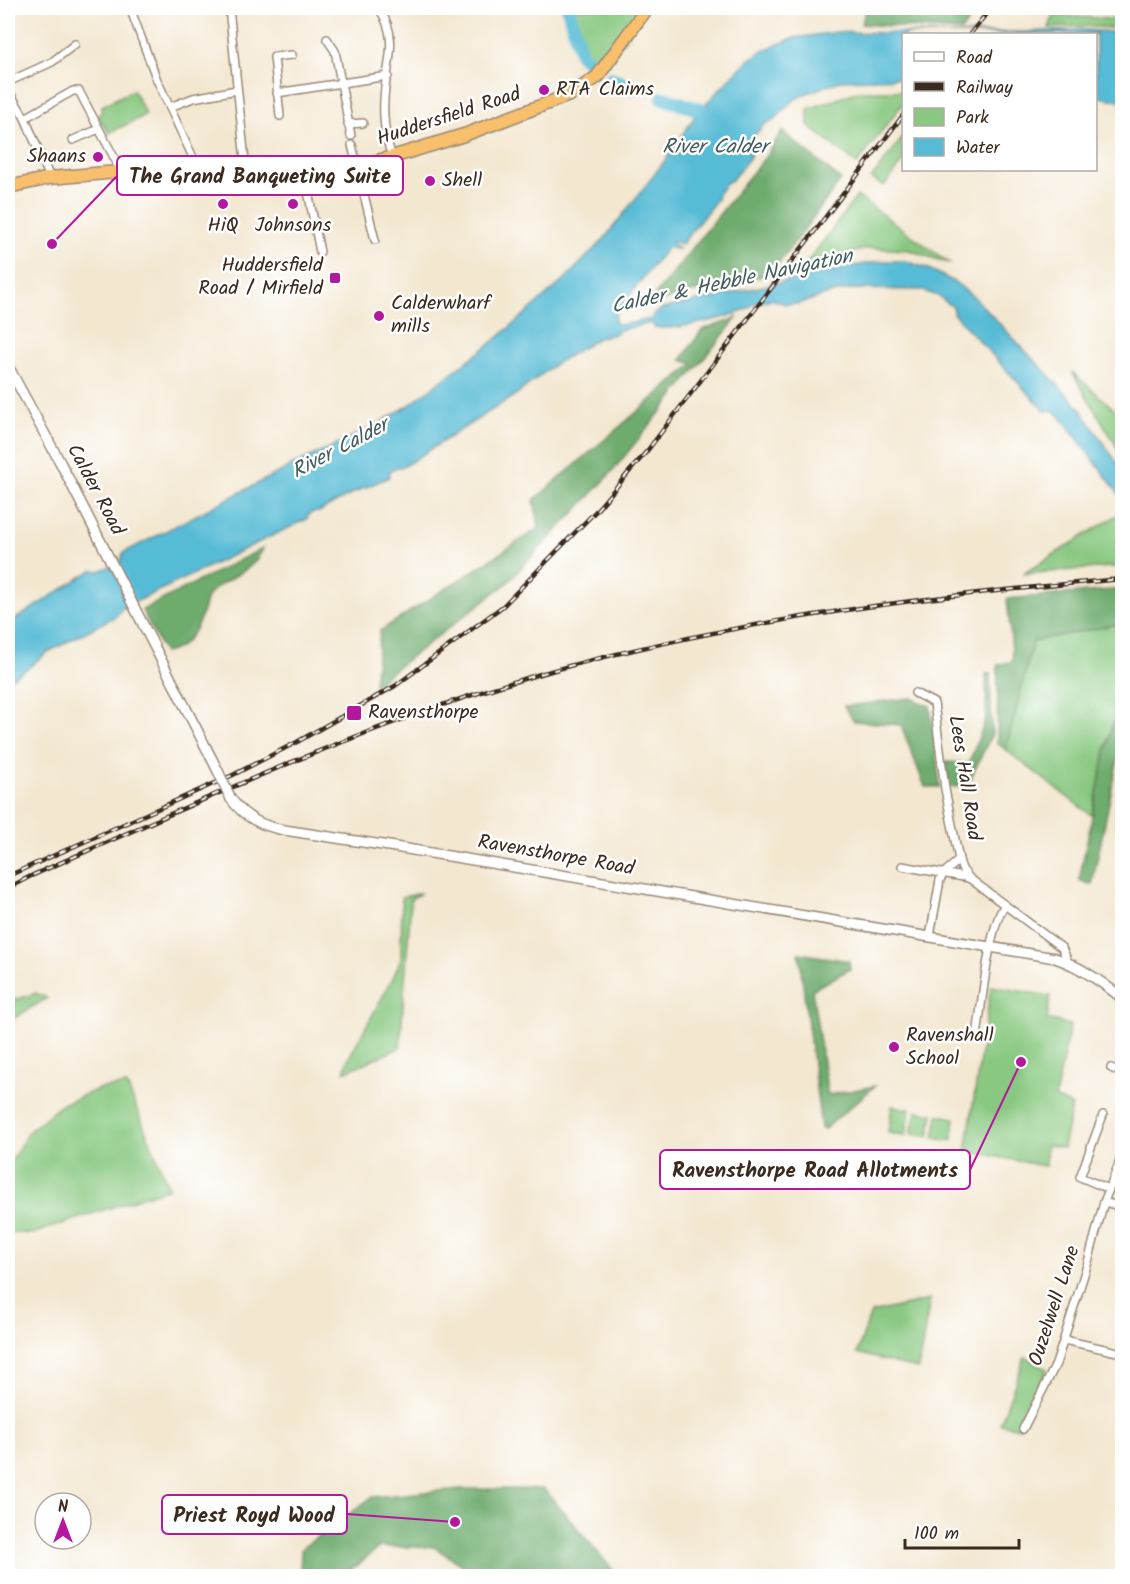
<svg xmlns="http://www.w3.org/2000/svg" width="1130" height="1584" font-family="Kalam,sans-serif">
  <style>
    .green { fill: #88c880; stroke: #62794f; stroke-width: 1.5 }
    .forest { fill: #6eac6e; stroke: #546b46; stroke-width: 1.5 }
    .water { fill: #57bbd5; stroke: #49727a; stroke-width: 1.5 }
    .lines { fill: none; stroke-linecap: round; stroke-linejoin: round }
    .river { stroke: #57bbd5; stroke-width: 14 }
    .minor-casing { stroke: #978877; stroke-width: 10 }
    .tertiary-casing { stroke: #978877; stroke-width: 12 }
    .trunk-casing { stroke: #978877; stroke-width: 15 }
    .minor { stroke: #fff; stroke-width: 7 }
    .tertiary { stroke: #fff; stroke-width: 9 }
    .trunk { stroke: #f8bf6c; stroke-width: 12 }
    .rail-casing { stroke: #3b2a1e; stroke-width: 4.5 }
    .rail { stroke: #fff; stroke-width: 2; stroke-dasharray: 7; stroke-linecap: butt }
    .tertiary-bridge-casing { stroke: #978877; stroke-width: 12; stroke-linecap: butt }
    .tertiary-bridge { stroke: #fff; stroke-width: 9 }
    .poi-dot { fill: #b5179e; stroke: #fff; stroke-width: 2 }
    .labels { text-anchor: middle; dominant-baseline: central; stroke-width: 5; stroke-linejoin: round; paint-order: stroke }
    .poi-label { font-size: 20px; fill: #3b2a1e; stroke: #fff; text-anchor: start }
    .street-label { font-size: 20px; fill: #3b2a1e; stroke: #fff }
    .water-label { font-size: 21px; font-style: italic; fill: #455d5e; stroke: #fff }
    .leader { fill: none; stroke: #b5179e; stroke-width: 2 }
    .callout-dot { fill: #b5179e; stroke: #fff; stroke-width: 2 }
    .callout { fill: #fff; stroke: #b5179e; stroke-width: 2 }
    .callout-label { font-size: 21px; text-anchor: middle; font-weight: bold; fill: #3b2a1e }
  </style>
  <rect width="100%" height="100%" fill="#fff"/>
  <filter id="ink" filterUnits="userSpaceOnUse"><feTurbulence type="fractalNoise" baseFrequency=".0167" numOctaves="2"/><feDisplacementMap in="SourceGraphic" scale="12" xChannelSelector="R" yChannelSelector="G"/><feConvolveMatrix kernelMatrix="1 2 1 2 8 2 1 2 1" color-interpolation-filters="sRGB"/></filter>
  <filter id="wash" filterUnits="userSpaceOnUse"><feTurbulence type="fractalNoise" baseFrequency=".008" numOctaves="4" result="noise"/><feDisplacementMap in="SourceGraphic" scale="24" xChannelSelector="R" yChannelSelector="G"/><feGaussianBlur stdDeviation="1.35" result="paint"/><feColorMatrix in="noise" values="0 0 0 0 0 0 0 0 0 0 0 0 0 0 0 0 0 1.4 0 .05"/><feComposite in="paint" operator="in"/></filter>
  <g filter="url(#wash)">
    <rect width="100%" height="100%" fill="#f3e7d0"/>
    <g class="green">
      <polygon points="566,8 648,8 597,77 578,55"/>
      <polygon points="1054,15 1122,20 1122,29 1084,26 1049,28"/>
      <polygon points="133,90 146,115 109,133 98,116 102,112 102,106"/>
      <polygon points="859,91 903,91 904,102 857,164 808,126 808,109"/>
      <polygon points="903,137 903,161 884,186 871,179"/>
      <polygon points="857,196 951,264 909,250 870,248 805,265"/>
      <polygon points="1072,372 1122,416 1122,455"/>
      <polygon points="1117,515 1122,521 1122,566 1023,574"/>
      <polygon points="1113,625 1122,625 1122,689 1106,751 1092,816 1006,750 1033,641"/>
      <polygon points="421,893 411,899 400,1048 344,1072 348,1059 394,976 401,958 402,897"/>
      <polygon points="991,986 1050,996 1047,1019 1070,1025 1055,1098 1072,1106 1063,1148 1047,1145 1045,1166 966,1151"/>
      <polygon points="36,993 47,998 8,1022 8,1002"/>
      <polygon points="127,1085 169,1188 32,1234 8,1232 8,1167 28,1132 61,1105 101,1088"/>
      <polygon points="892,1106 910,1109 906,1135 888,1133"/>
      <polygon points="916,1111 933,1114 929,1137 911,1134"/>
      <polygon points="938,1115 955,1118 952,1141 934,1138"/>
      <polygon points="930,1300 918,1369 857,1353 871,1313"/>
      <polygon points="1025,1357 1047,1369 1020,1428 1000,1424"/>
    </g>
    <g class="forest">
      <polygon points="867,8 980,8 961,31 861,24"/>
      <polygon points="782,131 841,180 771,274 692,292 647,305 766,156"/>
      <polygon points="737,318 606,479 506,584 374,685 380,631 539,528 534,500 693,364 681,360 702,330"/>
      <path d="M263,548C255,572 226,577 210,593C206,597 205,605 203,611C197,629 186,650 164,653L142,610Z"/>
      <polygon points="1122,589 1122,625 1113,625 1033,641 1006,750 997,743 998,665 1013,661 1007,599"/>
      <polygon points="986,674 990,674 992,734 967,786 949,787 945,762 969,763 986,718"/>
      <polygon points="1122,689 1122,740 1092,885 1079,880 1106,749"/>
      <polygon points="911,698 930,706 940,787 925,787 901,725 854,721 844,706"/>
      <polygon points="799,953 849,961 850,969 812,990 828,1095 875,1086 825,1129 821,1128"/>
      <polygon points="460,1489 544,1489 612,1569 612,1576 479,1576 434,1547 380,1547 343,1576 300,1576 301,1549 372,1497"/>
    </g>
    <path class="water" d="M1087,30L1122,33V102L1096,96V34H904L903,78L843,80L802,95L794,100L773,121L766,123L753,137L750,157L730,182L726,183L718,194L717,199L681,245L673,241L672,244L679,249L667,248L620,307L615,315V323L620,325L651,319L653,315L662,309L848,267L882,261H905L929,269L956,283L976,299L1079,407L1122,470V498L1061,417L1052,410L1045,411L953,313L954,308L938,296L921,290L853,289L836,292L798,304H785L772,299L752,304L751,307C733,317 673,332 654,327L652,323L620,330L615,334L598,338L555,364L517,394L403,467H397L389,472V477L353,493L319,512H313L308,515L307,519L121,609L116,616L48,652L27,669L8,680V624L92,570L100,571L121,561L123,553L297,463L369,429L408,406L495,340L563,281L604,239L664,162L697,113L745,63L763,50L794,38L837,32L948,34Z"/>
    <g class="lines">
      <g class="river">
        <polyline points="568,8 581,54 593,66"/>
        <polyline points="611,78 632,88"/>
        <polyline points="663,98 716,115"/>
      </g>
    </g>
  </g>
  <g filter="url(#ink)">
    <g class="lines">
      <defs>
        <g id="minor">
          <polyline points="130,8 157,80 197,166 197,174"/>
          <polyline points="229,8 247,180"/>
          <path d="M379,8C398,37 389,57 385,88C382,112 384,134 392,157"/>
          <polyline points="327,39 335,51 351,136"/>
          <polyline points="8,82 52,62 75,44"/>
          <polyline points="8,90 25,118 50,178"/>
          <polyline points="277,93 388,76"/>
          <polyline points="170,107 193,98 237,90"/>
          <polyline points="280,116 274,57 292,55"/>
          <polyline points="25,118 73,91 79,91 99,129 73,140"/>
          <polyline points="348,124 363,123"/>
          <polyline points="99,129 116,161 118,171"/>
          <polyline points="352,145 375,240"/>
          <polyline points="305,176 320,252"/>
          <polyline points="915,693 934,703 945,789 959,860 962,869 969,878"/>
          <polyline points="902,866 969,878 1062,948 1068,962"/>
          <polyline points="930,936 940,880 944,873 959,860"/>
          <path d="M977,1037C981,1009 989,924 1005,905"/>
          <polyline points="1111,1068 1122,1073"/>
          <polyline points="1103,1115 1080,1177 1109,1189"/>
          <polyline points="1104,1202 1122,1207"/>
          <polyline points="1064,1340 1122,1353"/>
          <polyline points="1023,1429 1056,1364 1088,1262 1104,1202 1122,1156"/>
        </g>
        <g id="tertiary">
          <polyline points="8,366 61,464 217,769"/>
          <path d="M231,799C245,818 262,826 284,830L389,846L1055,958C1080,966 1102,982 1122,998"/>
        </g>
        <polyline id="trunk" points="8,187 50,178 139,170 274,181 359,166 392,157 464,135 572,94 597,77 647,8"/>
      </defs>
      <use href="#minor" class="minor-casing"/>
      <use href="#tertiary" class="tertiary-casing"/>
      <use href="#trunk" class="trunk-casing"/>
      <use href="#minor" class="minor"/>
      <use href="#tertiary" class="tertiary"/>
      <use href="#trunk" class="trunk"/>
      <defs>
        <g id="rail">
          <polyline points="970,34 991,8"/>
          <polyline points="8,876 233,775 297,742 395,686 503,606 595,512 647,451 904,114"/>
          <path d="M8,888L31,876C206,798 383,716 569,666C750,618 936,595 1122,579"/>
        </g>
      </defs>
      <use href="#rail" class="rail-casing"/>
      <use href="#rail" class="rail"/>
      <defs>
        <polyline id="tertiary-bridge" points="217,769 231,799"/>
      </defs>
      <use href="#tertiary-bridge" class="tertiary-bridge-casing"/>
      <use href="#tertiary-bridge" class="tertiary-bridge"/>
    </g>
  </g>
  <g class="poi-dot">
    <circle cx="544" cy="90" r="6"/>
    <circle cx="98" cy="157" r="6"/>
    <circle cx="430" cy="181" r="6"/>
    <circle cx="223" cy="204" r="6"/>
    <circle cx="293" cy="204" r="6"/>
    <rect x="329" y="272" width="12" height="12" rx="3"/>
    <circle cx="379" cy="316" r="6"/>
    <rect x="346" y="705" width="16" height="16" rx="3"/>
    <circle cx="894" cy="1047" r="6"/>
  </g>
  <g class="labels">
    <g class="poi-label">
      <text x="556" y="90">RTA Claims</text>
      <text x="86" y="157" text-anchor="end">Shaans</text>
      <text x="442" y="181">Shell</text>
      <text x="223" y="226" text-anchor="middle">HiQ</text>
      <text x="293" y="226" text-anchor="middle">Johnsons</text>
      <text x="323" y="266" text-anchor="end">Huddersfield<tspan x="323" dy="23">Road / Mirfield</tspan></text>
      <text x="391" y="304">Calderwharf<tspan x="391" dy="23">mills</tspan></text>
      <text x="368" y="713">Ravensthorpe</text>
      <text x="906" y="1036">Ravenshall<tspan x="906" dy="23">School</tspan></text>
    </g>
    <g class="street-label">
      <text transform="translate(449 117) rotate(-18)">Huddersfield Road</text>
      <text transform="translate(95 490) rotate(62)">Calder Road</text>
      <text transform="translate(964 778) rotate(81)">Lees Hall Road</text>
      <text transform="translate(556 856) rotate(10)">Ravensthorpe Road</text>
      <text transform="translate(1055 1306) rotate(-72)">Ouzelwell Lane</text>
    </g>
    <g class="water-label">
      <text x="715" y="147">River Calder</text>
      <text transform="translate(732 282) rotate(-12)">Calder &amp; Hebble Navigation</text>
      <text transform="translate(340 449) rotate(-28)">River Calder</text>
    </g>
  </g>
  <path class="leader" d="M52 244L117 176M1021 1062L970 1170M455 1522L347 1514"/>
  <g class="callout-dot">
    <circle cx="52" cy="244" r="6"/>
    <circle cx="1021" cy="1062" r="6"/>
    <circle cx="455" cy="1522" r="6"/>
  </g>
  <g class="callout">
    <rect x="117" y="156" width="286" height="39" rx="6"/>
    <rect x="660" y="1150" width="310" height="39" rx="6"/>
    <rect x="162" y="1495" width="185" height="39" rx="6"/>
  </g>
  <g class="callout-label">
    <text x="260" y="183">The Grand Banqueting Suite</text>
    <text x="815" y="1177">Ravensthorpe Road Allotments</text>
    <text x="254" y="1522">Priest Royd Wood</text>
  </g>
  <rect width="1130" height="1584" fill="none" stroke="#fff" stroke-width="30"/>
  <rect x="902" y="33" width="195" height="138" fill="#ffffff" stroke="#b1aaa5" stroke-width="1.5"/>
  <rect x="914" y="52" width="30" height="9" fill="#ffffff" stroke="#b1aaa5" stroke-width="1.5"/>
  <text x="956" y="63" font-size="18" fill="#3b2a1e">Road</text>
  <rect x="914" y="82" width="30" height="9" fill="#3b2a1e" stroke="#b1aaa5" stroke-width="1.5"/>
  <text x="956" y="93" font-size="18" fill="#3b2a1e">Railway</text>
  <rect x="914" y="108" width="30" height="18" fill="#88c880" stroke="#b1aaa5" stroke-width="1.5"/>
  <text x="956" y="123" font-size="18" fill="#3b2a1e">Park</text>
  <rect x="914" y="138" width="30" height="18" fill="#57bbd5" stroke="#b1aaa5" stroke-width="1.5"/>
  <text x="956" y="153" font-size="18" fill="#3b2a1e">Water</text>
  <g transform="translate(63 1521)"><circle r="28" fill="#ffffff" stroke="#b1aaa5" stroke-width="1.5"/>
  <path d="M0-4.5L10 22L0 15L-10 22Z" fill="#b5179e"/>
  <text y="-9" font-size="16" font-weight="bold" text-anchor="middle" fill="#3b2a1e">N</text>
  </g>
  <path d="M905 1539v9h114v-9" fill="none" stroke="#3b2a1e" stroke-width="3"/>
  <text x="914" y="1539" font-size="18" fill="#3b2a1e" stroke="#ffffff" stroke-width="4.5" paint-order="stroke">100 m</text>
</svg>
